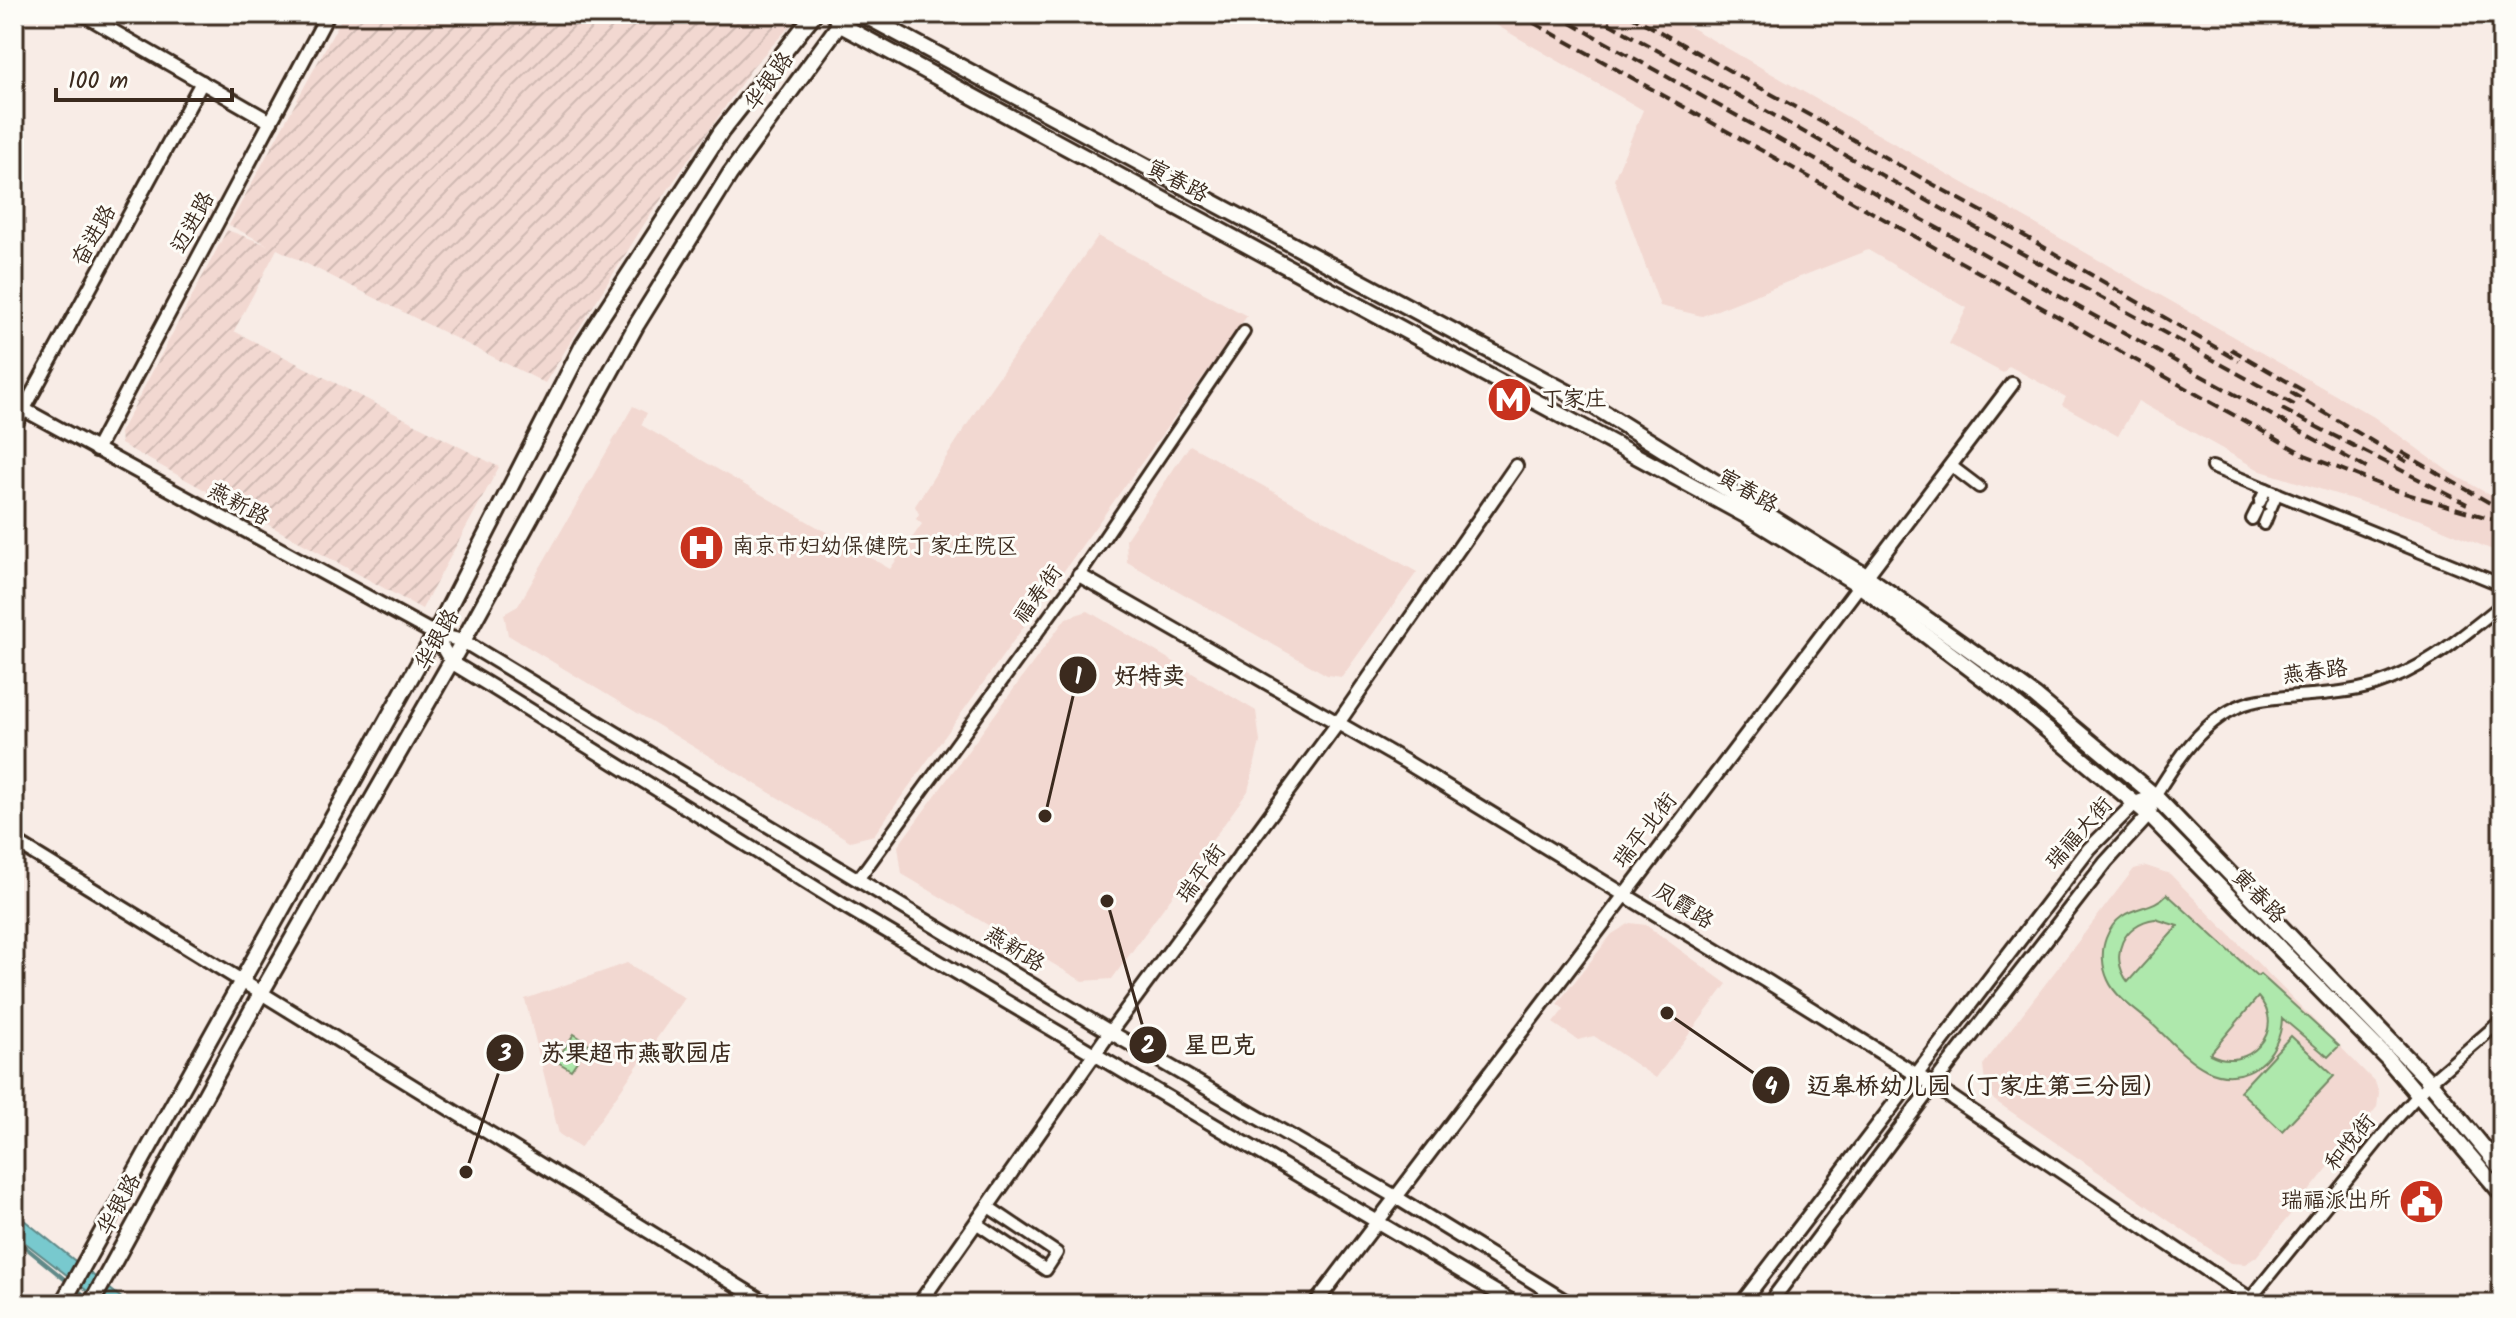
<svg xmlns="http://www.w3.org/2000/svg" width="2516" height="1318" font-family="Kalam,'LXGW WenKai TC',sans-serif">
  <style>
    .built { fill: #f2d8d1 }
    .industrial { fill: url(#industrial-furrows) }
    .green { fill: #aee8ac; stroke: #748965; stroke-width: 2; fill-rule: evenodd }
    .water { fill: #78c9ce; stroke: #608988; stroke-width: 2 }
    .lines { fill: none; stroke-linecap: round; stroke-linejoin: round }
    .stream { stroke: #608988; stroke-width: 4 }
    .minor-casing { stroke: #3b2a1e; stroke-width: 16 }
    .tertiary-casing { stroke: #3b2a1e; stroke-width: 18 }
    .secondary-casing { stroke: #3b2a1e; stroke-width: 20 }
    .minor { stroke: #fdfcf7; stroke-width: 10 }
    .tertiary { stroke: #fdfcf7; stroke-width: 12 }
    .secondary { stroke: #fdfcf7; stroke-width: 14 }
    .rail { stroke: #3b2a1e; stroke-width: 4; stroke-dasharray: 12 6; stroke-linecap: butt }
    .labels { text-anchor: middle; dominant-baseline: central; stroke-width: 6; stroke-linejoin: round; paint-order: stroke }
    .street-label { font-size: 22px; fill: #3b2a1e; stroke: #fdfcf7 }
    .poi-label { font-size: 22px; fill: #3b2a1e; stroke: #fdfcf7; text-anchor: start }
    .leader { fill: none; stroke: #3b2a1e; stroke-width: 3 }
    .callout-dot { fill: #3b2a1e; stroke: #fdfcf7; stroke-width: 3 }
    .mark-label { font-size: 24px; text-anchor: middle; font-weight: bold; fill: #fff }
    .callout-label { font-size: 24px; text-anchor: middle; font-weight: bold; fill: #3b2a1e; stroke: #fdfcf7; stroke-width: 6; stroke-linejoin: round; paint-order: stroke }
  </style>
  <defs>
    <pattern id="industrial-furrows" width="10" height="10" patternUnits="userSpaceOnUse" patternTransform="scale(2)"><rect width="10" height="10" fill="#f2d8d1"/><path d="M-1 1l2-2M0 10L10 0M9 11l2-2" fill="none" stroke="#d0bab3"/></pattern>
  </defs>
  <rect width="100%" height="100%" fill="#f8ece6"/>
  <filter id="ink" filterUnits="userSpaceOnUse"><feTurbulence type="fractalNoise" baseFrequency=".0125" numOctaves="2"/><feDisplacementMap in="SourceGraphic" scale="16" xChannelSelector="R" yChannelSelector="G"/><feConvolveMatrix kernelMatrix="1 2 1 2 8 2 1 2 1" color-interpolation-filters="sRGB"/></filter>
  <g filter="url(#ink)">
    <g class="built">
      <polygon points="1477,14 1667,14 2374,417 2448,471 2502,502 2502,554 2424,521 2261,471 2138,401 2118,436 2062,405 2066,397 2009,366 2003,373 1949,344 1967,308 1868,250 1702,316 1660,306 1614,179 1643,110"/>
      <polygon points="1098,236 1247,316 874,835 850,841 508,635 504,614 518,606 633,406 647,413 641,425 890,569 922,524 916,519 919,514 915,506 988,392"/>
      <polygon points="1190,445 1417,572 1342,677 1327,675 1127,562 1126,539"/>
      <polygon points="1088,611 1256,711 1260,742 1248,791 1112,979 1082,981 902,874 898,846 1066,618"/>
      <polygon points="2146,866 2170,874 2375,1082 2379,1093 2377,1107 2256,1257 2245,1264 2230,1263 1994,1100 1985,1083 1983,1065 2134,869"/>
      <polygon points="1630,923 1646,925 1727,984 1656,1078 1594,1036 1578,1040 1553,1023 1564,1009 1557,1004 1612,934"/>
      <polygon points="627,963 685,998 580,1148 559,1134 525,999"/>
    </g>
    <polygon class="industrial" points="344,14 791,14 793,23 754,65 645,223 545,383 277,249 234,331 499,467 422,609 121,444 120,433 227,230 268,245 229,225"/>
    <g class="green">
      <path d="M2167,894L2257,976L2260,974L2339,1046L2328,1057L2282,1018C2281,1056 2246,1088 2207,1070C2186,1060 2168,1038 2151,1023C2136,1010 2116,998 2108,980C2102,967 2101,951 2106,938C2120,902 2149,914 2167,894ZM2155,919L2178,926L2128,982C2108,955 2124,923 2155,919ZM2258,997C2289,1030 2247,1074 2210,1054Z"/>
      <polygon points="574,1034 589,1044 571,1070 556,1061"/>
      <polygon points="2291,1036 2334,1076 2282,1131 2240,1091"/>
    </g>
    <polygon class="water" points="14,1212 129,1304 104,1304 14,1234"/>
    <g class="lines">
      <polyline class="stream" points="14,1238 90,1300"/>
      <defs>
        <g id="minor">
          <polyline points="1950,465 1979,487"/>
          <polyline points="2212,467 2502,585"/>
          <polyline points="2260,502 2266,489"/>
          <polyline points="2271,507 2277,493"/>
          <polyline points="2252,519 2257,509"/>
          <polyline points="2264,524 2268,514"/>
          <path d="M2155,796C2179,756 2211,708 2260,700C2298,694 2337,696 2375,685C2423,670 2459,639 2498,608"/>
          <polyline points="859,878 1079,575 1244,332"/>
          <polyline points="976,1223 1046,1270 1057,1253 987,1206"/>
          <polyline points="2246,1304 2391,1125 2430,1082 2502,1020"/>
        </g>
        <g id="tertiary">
          <polyline points="83,14 271,122"/>
          <polyline points="14,404 435,634 463,641 1110,1032 1394,1196 1570,1304"/>
          <polyline points="14,427 202,82"/>
          <polyline points="96,450 328,14"/>
          <polyline points="1079,575 1406,762 1768,982 1933,1085 2250,1299"/>
          <polyline points="435,634 451,662 494,688 843,905 1516,1304"/>
          <polyline points="14,841 767,1304"/>
          <polyline points="919,1304 1110,1032 1338,723 1516,466"/>
          <polyline points="1315,1304 2012,384"/>
          <polyline points="1741,1304 2089,849 2135,803 2155,796"/>
          <polyline points="1769,1304 1933,1085 2106,862 2149,815 2155,796"/>
        </g>
        <g id="secondary">
          <polyline points="834,14 839,24 1747,516 1859,585 2004,694 2149,815 2387,1058 2502,1194"/>
          <polyline points="862,14 1595,407 1866,576 2035,696 2155,796 2430,1082 2502,1170"/>
          <polyline points="62,1304 435,634 583,345 721,132 814,14"/>
          <polyline points="91,1304 260,995 463,641 637,324 730,174 847,14"/>
        </g>
      </defs>
      <use href="#minor" class="minor-casing"/>
      <use href="#tertiary" class="tertiary-casing"/>
      <use href="#secondary" class="secondary-casing"/>
      <use href="#minor" class="minor"/>
      <use href="#tertiary" class="tertiary"/>
      <use href="#secondary" class="secondary"/>
      <g class="rail">
        <polyline points="1518,14 2305,455 2394,490 2502,522"/>
        <polyline points="1555,14 2368,469"/>
        <polyline points="1592,14 2298,407"/>
        <polyline points="1628,14 1999,221 2239,361"/>
        <polyline points="2231,349 2304,391"/>
        <polyline points="2290,392 2407,462"/>
        <polyline points="2282,409 2467,504"/>
        <polyline points="2401,452 2502,510"/>
      </g>
    </g>
  </g>
  <defs>
    <symbol id="metro-disc" viewBox="-11 -11 22 22"><circle r="9.5" fill="#c8321e" stroke="#fdfcf7"/><path d="M-5.5 5V-5H-3L0 0L3-5H5.5V5H3V-.5L0 4L-3-.5V5Z" fill="#fff"/></symbol>
    <symbol id="hospital-disc" viewBox="-11 -11 22 22"><circle r="9.5" fill="#c8321e" stroke="#fdfcf7"/><path d="M-5-5h3v3.5h4V-5h3V5h-3V1.5h-4V5h-3Z" fill="#fff"/></symbol>
    <symbol id="civic-disc" viewBox="-11 -11 22 22"><circle r="9.5" fill="#c8321e" stroke="#fdfcf7"/><path d="M-.6-6.5H3V-4.5H.6V-3L4-1V1h2V6H-6V1h2V-1L-.6-3ZM-1.2 2.5V6h2.4V2.5Z" fill="#fff"/></symbol>
  </defs>
  <g fill-rule="evenodd">
    <use href="#metro-disc" x="1484" y="374" width="51" height="51"/>
    <use href="#hospital-disc" x="676" y="522" width="51" height="51"/>
    <use href="#civic-disc" x="2396" y="1176" width="51" height="51"/>
  </g>
  <g class="labels">
    <g class="street-label">
      <text transform="translate(770 82) rotate(-54)">华银路</text>
      <text transform="translate(1177 182) rotate(28)">寅春路</text>
      <text transform="translate(194 223) rotate(-62)">迈进路</text>
      <text transform="translate(95 236) rotate(-61)">奋进路</text>
      <text transform="translate(1747 492) rotate(30)">寅春路</text>
      <text transform="translate(238 505) rotate(28)">燕新路</text>
      <text transform="translate(1039 595) rotate(-54)">福寿街</text>
      <text transform="translate(438 640) rotate(-60)">华银路</text>
      <text transform="translate(2315 673) rotate(-7)">燕春路</text>
      <text transform="translate(1646 831) rotate(-52)">瑞平北街</text>
      <text transform="translate(2080 834) rotate(-48)">瑞福大街</text>
      <text transform="translate(1202 874) rotate(-54)">瑞平街</text>
      <text transform="translate(2258 897) rotate(46)">寅春路</text>
      <text transform="translate(1683 907) rotate(32)">凤霞路</text>
      <text transform="translate(1014 950) rotate(32)">燕新路</text>
      <text transform="translate(2351 1143) rotate(-51)">和悦街</text>
      <text transform="translate(120 1205) rotate(-61)">华银路</text>
    </g>
    <g class="poi-label">
      <text x="1541" y="400">丁家庄</text>
      <text x="732" y="547">南京市妇幼保健院丁家庄院区</text>
      <text x="2391" y="1201" text-anchor="end">瑞福派出所</text>
    </g>
  </g>
  <path class="leader" d="M1045 816L1078 675M1107 901L1148 1045M466 1172L505 1053M1667 1013L1771 1085"/>
  <g class="callout-dot">
    <circle cx="1045" cy="816" r="8"/>
    <circle cx="1107" cy="901" r="8"/>
    <circle cx="466" cy="1172" r="8"/>
    <circle cx="1667" cy="1013" r="8"/>
    <circle cx="1078" cy="675" r="20"/>
    <circle cx="1148" cy="1045" r="20"/>
    <circle cx="505" cy="1053" r="20"/>
    <circle cx="1771" cy="1085" r="20"/>
  </g>
  <g class="mark-label">
    <text x="1078" y="684">1</text>
    <text x="1148" y="1053">2</text>
    <text x="505" y="1061">3</text>
    <text x="1771" y="1094">4</text>
  </g>
  <g class="callout-label">
    <text x="1150" y="684">好特卖</text>
    <text x="1220" y="1053">星巴克</text>
    <text x="637" y="1061">苏果超市燕歌园店</text>
    <text x="1987" y="1094">迈皋桥幼儿园（丁家庄第三分园）</text>
  </g>
  <rect width="2516" height="1318" fill="none" stroke="#fdfcf7" stroke-width="48"/>
  <rect x="24" y="24" width="2468" height="1270" fill="none" stroke="#3b2a1e" stroke-width="3" filter="url(#ink)"/>
  <path d="M56 88v12h176v-12" fill="none" stroke="#3b2a1e" stroke-width="4"/>
  <text x="68" y="88" font-size="24" fill="#3b2a1e" stroke="#fdfcf7" stroke-width="6" paint-order="stroke">100 m</text>
</svg>
